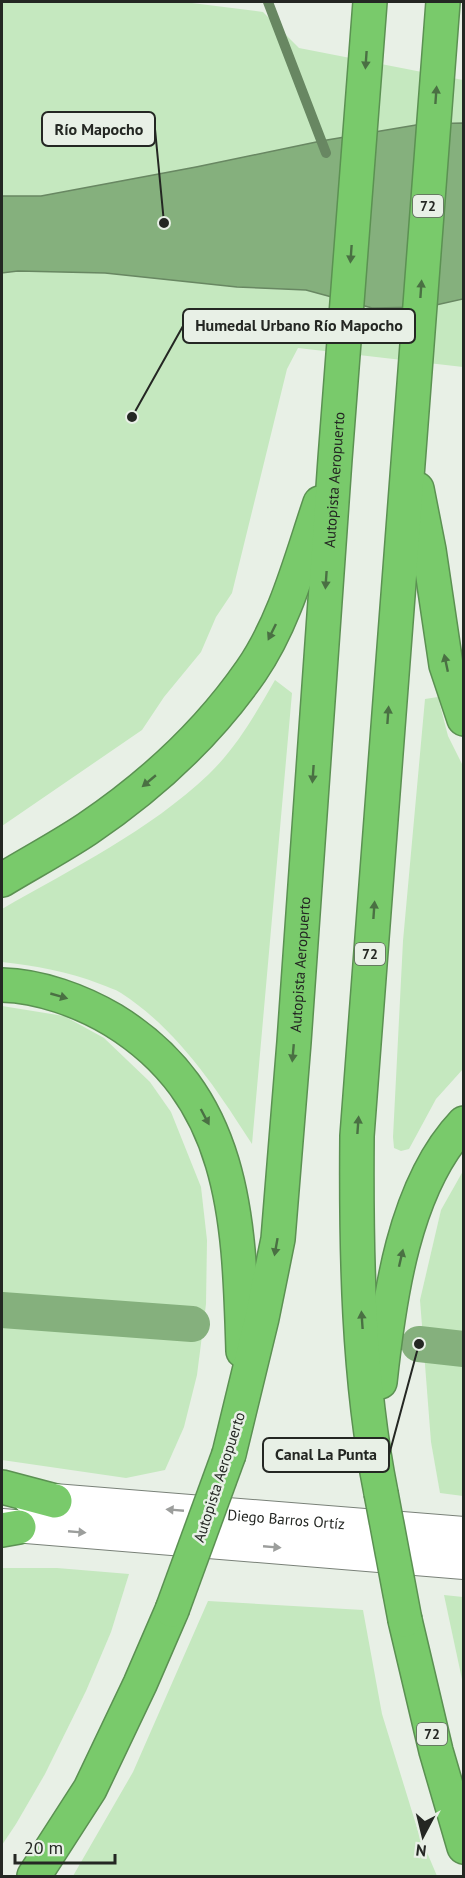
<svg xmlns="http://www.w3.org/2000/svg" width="465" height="1878" font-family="'PT Sans',sans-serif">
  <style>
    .green { fill: #c5e8bf }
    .water { fill: #85b07d; stroke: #688762; stroke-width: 1.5 }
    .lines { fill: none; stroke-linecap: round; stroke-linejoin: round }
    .stream { stroke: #688762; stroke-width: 10 }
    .canal { stroke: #85b07d; stroke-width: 36 }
    .street-casing { stroke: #798178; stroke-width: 34 }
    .highway-casing { stroke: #5b9152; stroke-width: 36 }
    .street { stroke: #fff; stroke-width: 32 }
    .highway { stroke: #79ca6b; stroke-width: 33 }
    .highway-bridge-casing { stroke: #5b9152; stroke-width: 36; stroke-linecap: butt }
    .highway-bridge { stroke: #79ca6b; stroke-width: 33 }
    .oneway { fill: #4a7043 }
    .oneway2 { fill: #9c9e9c }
    .labels { text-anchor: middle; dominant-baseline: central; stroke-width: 5; stroke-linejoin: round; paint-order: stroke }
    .shield { fill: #e8f0e6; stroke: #5f635e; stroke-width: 1.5 }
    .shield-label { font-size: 14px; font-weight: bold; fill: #242723 }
    .street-label { font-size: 15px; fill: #242723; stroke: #e8f0e6 }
    .leader { fill: none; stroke: #242723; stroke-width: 2 }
    .callout-dot { fill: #242723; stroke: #e8f0e6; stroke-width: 2 }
    .callout { fill: #e8f0e6; stroke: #242723; stroke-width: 2 }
    .callout-label { font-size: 16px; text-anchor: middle; font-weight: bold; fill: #242723 }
  </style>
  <rect width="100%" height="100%" fill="#e8f0e6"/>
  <g class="green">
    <polygon points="2,2 184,2 263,12 299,48 463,80 463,367 298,348 287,369 232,593 216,617 201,652 164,697 142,730 2,826"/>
    <path d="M275,680L292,693L252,1144C216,1088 178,1030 121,993C115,989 107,987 100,984C68,971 35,966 2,962V909C73,868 149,831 209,774C237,747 256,713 275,680Z"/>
    <polygon points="438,697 448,736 463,766 463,1069 436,1099 409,1149 401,1151 394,1148 393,1137 403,941 425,699"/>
    <polygon points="2,1006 64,1016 104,1038 150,1082 171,1112 201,1187 207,1240 206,1304 197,1375 184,1427 165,1470 126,1478 2,1460"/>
    <polygon points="463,1171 463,1496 440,1493 431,1442 420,1300 441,1210"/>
    <polygon points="2,1568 57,1568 129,1574 111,1632 86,1691 45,1774 16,1824 2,1845"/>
    <polygon points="444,1595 463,1597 463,1684"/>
    <polygon points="208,1601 363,1610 382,1714 418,1831 437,1876 73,1876 133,1772"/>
  </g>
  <polygon class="water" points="463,123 463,299 427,307 372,308 306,290 237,287 105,273 18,271 2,273 2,196 41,196 196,167 321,141 422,124"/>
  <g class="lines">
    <polyline class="stream" points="268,2 326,153"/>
    <g class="canal">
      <polyline points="2,1310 192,1324"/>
      <polyline points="419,1344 464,1349"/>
    </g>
    <defs>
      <g id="street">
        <path id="s1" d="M29,1498L464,1533"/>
        <polyline points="2,1525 464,1563"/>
      </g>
      <g id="highway">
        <polyline points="417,489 429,550 446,665 464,719"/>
        <path d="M2,880C30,863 60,847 87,829C149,787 208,733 251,671C285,622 301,559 320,503"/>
        <path d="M2,985C40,986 81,1001 113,1020C237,1096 239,1221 243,1351"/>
        <path d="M380,1382C389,1299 404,1186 464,1123"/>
        <path id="s2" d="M229,1454L262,1318L278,1239L294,1042L335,459L370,2"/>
        <polyline points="2,1487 55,1501"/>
        <path d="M381,1493C358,1378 356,1253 357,1136L443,2"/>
        <polyline points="2,1530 19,1527"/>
        <polyline points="405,1620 436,1751 464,1847"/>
        <polyline points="34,1876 90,1789 140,1684 172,1610"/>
      </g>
    </defs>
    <use href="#street" class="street-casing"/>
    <use href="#highway" class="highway-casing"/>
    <use href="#street" class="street"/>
    <use href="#highway" class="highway"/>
    <defs>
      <g id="highway-bridge">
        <polyline points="381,1493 405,1620"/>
        <polyline points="172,1610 229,1454"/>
      </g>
    </defs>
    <use href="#highway-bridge" class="highway-bridge-casing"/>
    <use href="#highway-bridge" class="highway-bridge"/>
  </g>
  <defs><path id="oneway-solid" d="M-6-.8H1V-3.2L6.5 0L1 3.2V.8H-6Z" transform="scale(1.5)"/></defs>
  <g class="oneway">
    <use href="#oneway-solid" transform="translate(366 60) rotate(94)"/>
    <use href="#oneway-solid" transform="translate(436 95) rotate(-86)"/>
    <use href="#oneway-solid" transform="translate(351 254) rotate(94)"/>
    <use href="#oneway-solid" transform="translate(421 289) rotate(-86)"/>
    <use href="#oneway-solid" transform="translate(326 580) rotate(94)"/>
    <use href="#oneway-solid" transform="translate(272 632) rotate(116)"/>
    <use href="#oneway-solid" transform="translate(446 663) rotate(-102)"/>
    <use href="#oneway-solid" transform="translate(388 715) rotate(-86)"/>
    <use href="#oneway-solid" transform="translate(313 774) rotate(94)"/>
    <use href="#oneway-solid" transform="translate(149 781) rotate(140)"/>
    <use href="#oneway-solid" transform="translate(374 910) rotate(-86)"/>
    <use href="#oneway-solid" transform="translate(59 996) rotate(16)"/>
    <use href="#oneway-solid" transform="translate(293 1053) rotate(95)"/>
    <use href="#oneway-solid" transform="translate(205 1117) rotate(62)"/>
    <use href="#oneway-solid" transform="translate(358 1125) rotate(-86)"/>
    <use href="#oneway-solid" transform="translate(276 1247) rotate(100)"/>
    <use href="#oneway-solid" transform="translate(401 1258) rotate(-77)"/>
    <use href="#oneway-solid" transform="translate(362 1320) rotate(-94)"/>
  </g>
  <g class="oneway2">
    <use href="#oneway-solid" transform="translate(175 1510) rotate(-175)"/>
    <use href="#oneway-solid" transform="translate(77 1532) rotate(5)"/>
    <use href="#oneway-solid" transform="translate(272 1547) rotate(5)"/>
  </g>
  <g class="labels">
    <g class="shield">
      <rect x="413" y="195" width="30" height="22" rx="4.5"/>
      <rect x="355" y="943" width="30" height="22" rx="4.5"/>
      <rect x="417" y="1723" width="30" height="22" rx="4.5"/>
    </g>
    <g class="shield-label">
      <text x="428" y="206">72</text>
      <text x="370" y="954">72</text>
      <text x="432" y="1734">72</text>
    </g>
    <g class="street-label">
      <text stroke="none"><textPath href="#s2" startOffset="982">Autopista Aeropuerto</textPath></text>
      <text stroke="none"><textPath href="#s2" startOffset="496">Autopista Aeropuerto</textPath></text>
      <text transform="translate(219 1477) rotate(-72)">Autopista Aeropuerto</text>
      <text stroke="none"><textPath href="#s1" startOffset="258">Diego Barros Ortíz</textPath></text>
    </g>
  </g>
  <path class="leader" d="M164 223L155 129M132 417L183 326M419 1344L389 1455"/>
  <g class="callout-dot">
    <circle cx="164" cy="223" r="6"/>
    <circle cx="132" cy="417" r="6"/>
    <circle cx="419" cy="1344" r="6"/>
  </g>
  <g class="callout">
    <rect x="42" y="112" width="113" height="34" rx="6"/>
    <rect x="183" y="309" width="232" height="34" rx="6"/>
    <rect x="263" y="1438" width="126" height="34" rx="6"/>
  </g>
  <g class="callout-label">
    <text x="99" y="135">Río Mapocho</text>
    <text x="299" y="331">Humedal Urbano Río Mapocho</text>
    <text x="326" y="1460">Canal La Punta</text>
  </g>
  <rect width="465" height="1878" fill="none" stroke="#242723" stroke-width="6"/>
  <g transform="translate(423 1836) rotate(187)" stroke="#e8f0e6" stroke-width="4.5" paint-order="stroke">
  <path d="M0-4.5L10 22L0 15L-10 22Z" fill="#242723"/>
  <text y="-9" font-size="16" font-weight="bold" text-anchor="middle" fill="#242723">N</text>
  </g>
  <path d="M15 1854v9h100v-9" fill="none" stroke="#242723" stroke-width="3"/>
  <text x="24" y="1854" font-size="18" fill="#242723" stroke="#e8f0e6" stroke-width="4.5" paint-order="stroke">20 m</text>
</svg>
